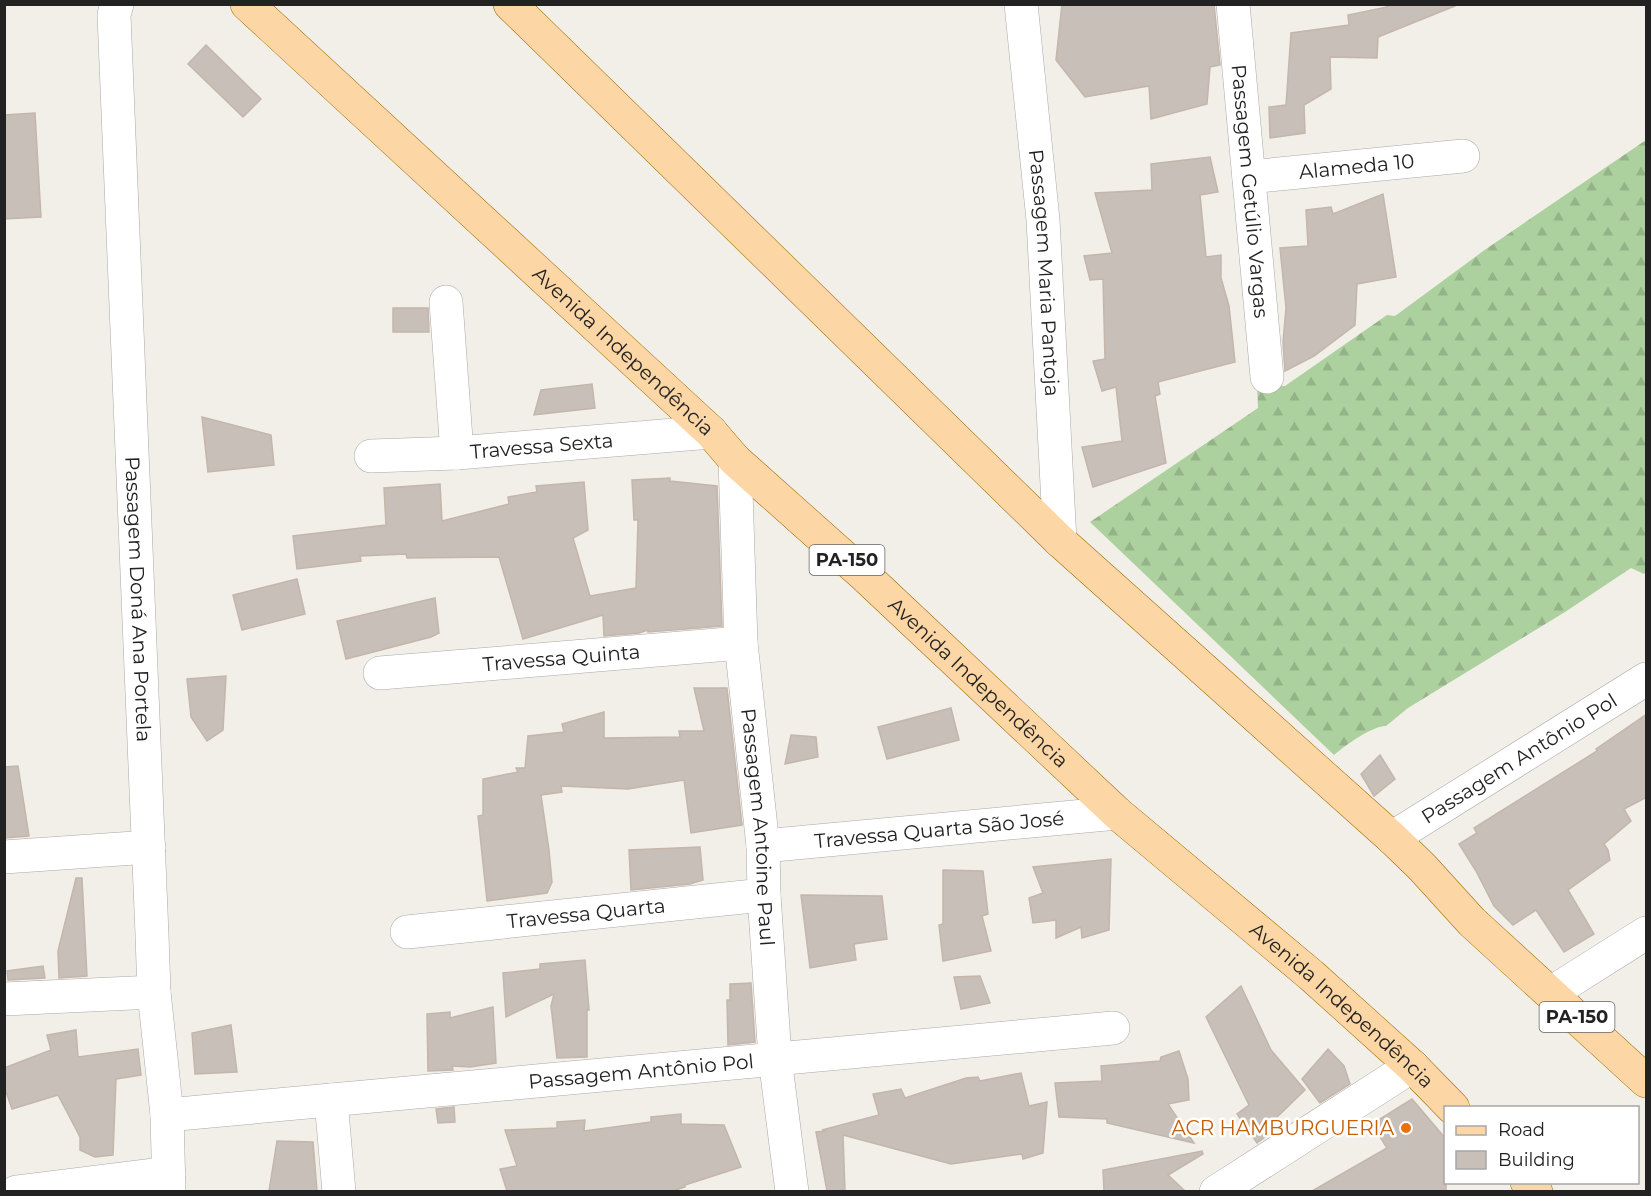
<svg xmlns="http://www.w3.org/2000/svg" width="1651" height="1196" font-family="Montserrat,sans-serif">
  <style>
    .forest { fill: url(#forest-firs) }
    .building { fill: #c7bfb8; stroke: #c4b6ab; stroke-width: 1.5 }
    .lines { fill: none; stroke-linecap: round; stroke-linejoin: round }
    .minor-casing { stroke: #a9a9a9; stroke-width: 34 }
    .primary-casing { stroke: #a06b00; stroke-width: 34 }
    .minor { stroke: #fff; stroke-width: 33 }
    .primary { stroke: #fcd6a4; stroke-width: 33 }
    .food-dot { fill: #e8710a; stroke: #fff; stroke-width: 2 }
    .labels { text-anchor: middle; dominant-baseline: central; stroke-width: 5; stroke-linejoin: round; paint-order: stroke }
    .shield { fill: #fff; stroke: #646464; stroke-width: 1.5 }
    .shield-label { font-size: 18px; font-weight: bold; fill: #222 }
    .street-label { font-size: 20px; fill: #222; stroke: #fff }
    .food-label { font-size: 20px; fill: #c56008; stroke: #fff; text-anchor: end }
  </style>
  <defs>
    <pattern id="forest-firs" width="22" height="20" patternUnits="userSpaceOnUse" patternTransform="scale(1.5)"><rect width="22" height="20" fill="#add19e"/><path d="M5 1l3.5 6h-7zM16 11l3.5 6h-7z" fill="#95b388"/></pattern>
  </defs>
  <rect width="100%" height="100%" fill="#f2efe9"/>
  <path class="forest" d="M1646,140V572L1644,574L1631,568L1565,612L1408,708L1386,726C1372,726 1346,745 1334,755L1090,522L1258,408L1257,384L1285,386L1387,315L1395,316L1486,249Z"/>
  <g class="building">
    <polygon points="1062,4 1214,4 1220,65 1210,67 1207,104 1151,119 1149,86 1085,97 1056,60"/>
    <polygon points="1386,4 1455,4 1455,6 1378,37 1377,58 1330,57 1331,89 1304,105 1305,133 1270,138 1269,107 1286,105 1291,33 1349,25 1348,15 1387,7"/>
    <polygon points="206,45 261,99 243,117 188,64"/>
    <polygon points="35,113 41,217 4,219 4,115"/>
    <polygon points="1210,157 1218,192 1200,195 1206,257 1221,255 1221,278 1229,306 1235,362 1158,382 1160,394 1155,396 1166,463 1093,487 1082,447 1122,441 1116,387 1102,391 1093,361 1105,359 1103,279 1090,280 1084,256 1112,253 1095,193 1152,190 1151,164"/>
    <polygon points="1383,194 1396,277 1357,284 1355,325 1314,356 1285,371 1283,342 1286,308 1280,248 1308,246 1306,210 1331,207 1333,214"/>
    <polygon points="393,308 428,308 429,332 393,332"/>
    <polygon points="592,384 595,408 534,415 541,390"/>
    <polygon points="202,417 271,435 274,465 208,472"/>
    <polygon points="670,478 670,481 717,486 722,626 648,632 648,630 639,633 604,636 603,615 523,639 499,557 407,558 406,554 360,556 361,561 297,569 293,536 386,525 384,488 440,484 442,521 509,504 508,497 537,492 536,486 584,482 588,530 573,538 590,596 636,588 638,520 634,520 632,480"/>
    <polygon points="297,579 305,614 242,630 233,595"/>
    <polygon points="435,598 439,633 431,637 346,659 337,621"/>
    <polygon points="226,676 223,730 207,741 191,717 187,679"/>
    <polygon points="694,688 727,688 742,825 691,833 684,780 628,789 561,786 562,792 541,795 549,850 552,882 547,893 487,901 478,816 483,815 483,779 518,772 516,768 525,768 528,736 564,732 562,724 604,712 604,738 680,737 679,731 704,731"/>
    <polygon points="951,708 959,740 887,759 878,727"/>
    <polygon points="1647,714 1647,797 1624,809 1631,821 1604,844 1608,850 1610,860 1568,890 1594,934 1564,952 1536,910 1513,925 1494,906 1476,871 1459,844 1477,833 1474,828 1597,751 1596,749"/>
    <polygon points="791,735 816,737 818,757 785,764"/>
    <polygon points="1380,755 1395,779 1374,796 1361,774"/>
    <polygon points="18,766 29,836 4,838 4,767"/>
    <polygon points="700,847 703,880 690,884 631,890 629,850"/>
    <polygon points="1111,859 1109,930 1082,938 1081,927 1056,938 1056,920 1033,923 1029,898 1043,893 1033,867"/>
    <polygon points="943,870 983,871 988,914 982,916 991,951 943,961 939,925 943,924"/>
    <polygon points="76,878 82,878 87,976 59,978 58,951"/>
    <polygon points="801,895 882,896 887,939 854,944 856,960 810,968"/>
    <polygon points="585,960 589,1010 587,1010 587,1057 557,1058 551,1006 554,994 506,1017 503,973 540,969 540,964"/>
    <polygon points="43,966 45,978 8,980 7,971"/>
    <polygon points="980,976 990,1003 961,1009 954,977"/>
    <polygon points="751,983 755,1042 728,1045 727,1000 730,1000 730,984"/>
    <polygon points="1241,986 1271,1050 1305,1090 1273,1121 1277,1128 1257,1143 1237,1114 1249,1105 1206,1017"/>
    <polygon points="493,1007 496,1063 470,1067 452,1066 453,1070 428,1071 427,1014 450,1012 450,1018"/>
    <polygon points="231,1025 237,1072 195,1074 192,1033"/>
    <polygon points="76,1030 78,1057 138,1049 141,1075 116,1079 113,1155 95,1157 80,1150 80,1137 58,1095 12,1109 4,1086 4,1068 51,1050 47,1035"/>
    <polygon points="1328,1049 1344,1066 1350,1084 1320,1103 1302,1079"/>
    <polygon points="1179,1051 1188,1079 1189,1100 1168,1104 1194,1143 1107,1123 1107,1119 1059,1117 1055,1083 1102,1081 1101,1066 1160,1061 1161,1057"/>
    <polygon points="1021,1073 1029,1106 1047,1102 1043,1153 1023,1159 1022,1154 951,1164 843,1135 845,1191 827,1191 816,1132 826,1131 822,1130 879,1115 873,1094 901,1089 905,1098 966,1078 978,1077 980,1081"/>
    <polygon points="1412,1099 1446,1139 1446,1191 1312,1191 1387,1148 1372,1124"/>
    <polygon points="454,1107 455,1122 438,1123 436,1109"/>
    <polygon points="681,1114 681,1124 724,1125 741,1167 685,1185 685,1187 673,1191 507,1191 500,1169 517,1166 505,1130 557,1128 557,1122 585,1120 584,1131 651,1122 651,1117"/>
    <polygon points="277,1141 313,1142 317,1191 269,1191"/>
    <polygon points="1202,1151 1203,1154 1168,1175 1185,1191 1104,1191 1103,1170"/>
  </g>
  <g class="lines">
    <defs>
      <g id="minor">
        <path id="s1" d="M117,4L114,15L152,935L154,992L167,1115L169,1192"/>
        <path id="s2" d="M1021,4L1043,220L1060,541"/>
        <path id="s3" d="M1233,4L1267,377"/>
        <path id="s4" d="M1249,177L1463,156"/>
        <polyline points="446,302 457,453"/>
        <path id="s5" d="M371,456L457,453L711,432"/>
        <path id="s6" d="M735,460L741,643L763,846L764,895L775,1058L792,1192"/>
        <path id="s7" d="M380,673L741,643"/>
        <path id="s8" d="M1392,838L1646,679"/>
        <path id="s9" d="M763,846L1117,813"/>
        <polyline points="4,857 149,847"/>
        <path id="s10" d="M407,932L764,895"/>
        <polyline points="1551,993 1646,933"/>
        <polyline points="4,999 154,992"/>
        <polyline points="331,1100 339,1192"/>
        <path id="s11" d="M167,1115L1113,1028"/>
        <polyline points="16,1192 169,1173"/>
        <polyline points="1216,1192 1412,1066"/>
      </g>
      <g id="primary">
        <path id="s12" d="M247,4L711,432L735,460L864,575L1117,813L1311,975L1412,1066L1453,1108"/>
        <polyline points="510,4 1060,541 1392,838 1422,867 1472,922 1646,1081"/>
        <polyline points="1527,1182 1536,1192"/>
      </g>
    </defs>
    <use href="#minor" class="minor-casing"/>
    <use href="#primary" class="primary-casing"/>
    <use href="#minor" class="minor"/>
    <use href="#primary" class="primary"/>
  </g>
  <circle class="food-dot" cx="1406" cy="1128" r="6"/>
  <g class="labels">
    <g class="shield">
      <rect x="809.5" y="545" width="75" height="30" rx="4.5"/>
      <rect x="1539.5" y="1002" width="75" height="30" rx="4.5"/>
    </g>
    <g class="shield-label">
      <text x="847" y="560">PA-150</text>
      <text x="1577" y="1017">PA-150</text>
    </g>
    <g class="street-label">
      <text stroke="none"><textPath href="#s4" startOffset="108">Alameda 10</textPath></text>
      <text stroke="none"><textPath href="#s3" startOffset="188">Passagem Getúlio Vargas</textPath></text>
      <text stroke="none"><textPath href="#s2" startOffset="270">Passagem Maria Pantoja</textPath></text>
      <text stroke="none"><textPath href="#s12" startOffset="512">Avenida Independência</textPath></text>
      <text stroke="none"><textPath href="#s5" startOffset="171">Travessa Sexta</textPath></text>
      <text stroke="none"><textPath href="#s1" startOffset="596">Passagem Doná Ana Portela</textPath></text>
      <text stroke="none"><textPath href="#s7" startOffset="182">Travessa Quinta</textPath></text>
      <text stroke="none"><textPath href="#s12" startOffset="998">Avenida Independência</textPath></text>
      <text stroke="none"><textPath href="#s8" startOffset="150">Passagem Antônio Pol</textPath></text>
      <text stroke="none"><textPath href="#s6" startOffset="368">Passagem Antoine Paul</textPath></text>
      <text stroke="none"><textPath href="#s9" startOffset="177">Travessa Quarta São José</textPath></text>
      <text stroke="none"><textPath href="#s10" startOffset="180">Travessa Quarta</textPath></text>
      <text stroke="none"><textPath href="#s12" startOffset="1484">Avenida Independência</textPath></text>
      <text stroke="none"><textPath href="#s11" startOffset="476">Passagem Antônio Pol</textPath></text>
    </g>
    <g class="food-label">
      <text x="1394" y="1128">ACR HAMBURGUERIA</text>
    </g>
  </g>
  <rect width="1651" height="1196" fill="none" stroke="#222222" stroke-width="12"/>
  <rect x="1444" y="1106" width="195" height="78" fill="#ffffff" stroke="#a7a7a7" stroke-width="1.5"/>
  <rect x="1456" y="1126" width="30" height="9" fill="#fcd6a4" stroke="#a7a7a7" stroke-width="1.5"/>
  <text x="1498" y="1136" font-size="18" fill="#222222">Road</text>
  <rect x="1456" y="1151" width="30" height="18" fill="#c7bfb8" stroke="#a7a7a7" stroke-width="1.5"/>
  <text x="1498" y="1166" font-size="18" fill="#222222">Building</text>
</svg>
